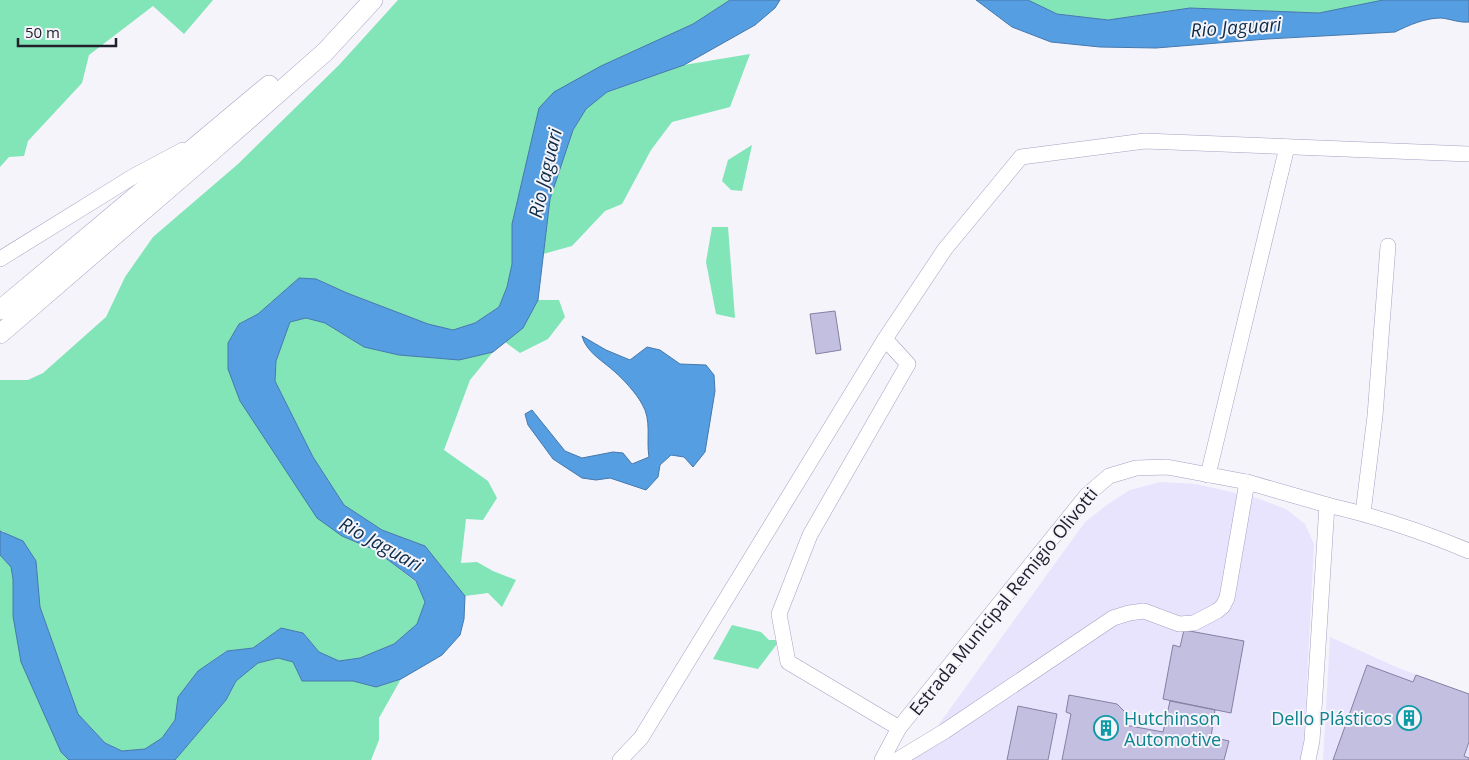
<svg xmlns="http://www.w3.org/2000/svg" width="1469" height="760" font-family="'Open Sans',sans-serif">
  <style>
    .built { fill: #e8e4fe }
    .green { fill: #81e5b7 }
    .water { fill: #559ee2; stroke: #4678ac }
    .building { fill: #c3bfe1; stroke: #8580a1 }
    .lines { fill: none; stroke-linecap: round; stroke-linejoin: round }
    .minor-casing { stroke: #a5a1c2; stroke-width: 16 }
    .major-casing { stroke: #a5a1c2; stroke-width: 20 }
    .minor { stroke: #fff; stroke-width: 15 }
    .major { stroke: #fff; stroke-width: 19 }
    .labels { text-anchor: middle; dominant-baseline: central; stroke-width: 4; stroke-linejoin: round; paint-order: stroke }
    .street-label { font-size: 18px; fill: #22202d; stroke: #f5f4fb }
    .culture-label { font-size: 18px; fill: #0d838f; stroke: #f5f4fb; text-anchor: start }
    .water-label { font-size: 19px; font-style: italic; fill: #0d2c47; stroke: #f5f4fb }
  </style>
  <rect width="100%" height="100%" fill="#f5f4fb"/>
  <g class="built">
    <polygon points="1160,482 1196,484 1257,498 1286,509 1305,524 1314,544 1303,760 913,760 1085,522 1108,504 1130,490"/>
    <polygon points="1330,637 1396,667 1469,694 1469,760 1323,760"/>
  </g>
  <g class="green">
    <polygon points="0,0 213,0 184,34 153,6 89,55 82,83 28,141 24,156 9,157 0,167"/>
    <polygon points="398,0 730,0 693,24 601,66 525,168 512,224 512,264 507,287 499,307 475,323 453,330 428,324 347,293 316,279 299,278 258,314 239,324 342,536 375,550 416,582 425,602 417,624 394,644 360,658 339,662 319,652 303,633 281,628 253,648 226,651 198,671 178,697 175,720 162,738 145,749 122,751 105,743 78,714 40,607 36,561 3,531 0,531 0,380 28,380 43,373 106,317 125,277 153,237 238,164 339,65"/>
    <polygon points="1028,0 1383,0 1319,13 1190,8 1108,20 1057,14"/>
    <polygon points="750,54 730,107 672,122 651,150 622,204 605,211 572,246 543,254 550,199 573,130 586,109 607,92 684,65"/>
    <polygon points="752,145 742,191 731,190 722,181 728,160"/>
    <polygon points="712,227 728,227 735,318 716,314 706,262"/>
    <polygon points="538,300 559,300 565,317 548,339 520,353 505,342 523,328"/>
    <polygon points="306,318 325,323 364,347 399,355 459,360 493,352 470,380 444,450 488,481 497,498 483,520 466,519 461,563 477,562 493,571 516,580 502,607 488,593 465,596 425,546 382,530 344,505 313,457 275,381 276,361 290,322"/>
    <polygon points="0,555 11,567 13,579 13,616 61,752 69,760 0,760"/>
    <polygon points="732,625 761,632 769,640 780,640 758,669 713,659"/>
    <polygon points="278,658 293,662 302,681 353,681 376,687 401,679 379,718 379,740 371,760 175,760 226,700 236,681 258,663"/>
  </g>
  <g class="water">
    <polygon points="730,0 780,0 775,8 755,25 684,65 607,92 586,109 573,130 550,199 538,300 523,328 493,352 459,360 399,355 364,347 325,323 306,318 290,322 276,361 275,381 313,457 344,505 382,530 425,546 465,596 464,619 460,635 442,655 401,679 376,687 353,681 302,681 293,662 278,658 258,663 236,681 226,700 175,760 69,760 61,752 21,662 13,616 13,579 11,567 0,555 0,531 23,541 36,561 40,607 78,714 105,743 122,751 145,749 162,738 175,720 178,697 198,671 227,651 253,648 281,628 303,633 319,652 339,661 360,658 394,644 417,624 425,602 416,581 375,550 342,536 317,518 240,401 228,369 228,343 239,324 258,314 299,278 316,279 347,293 428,324 453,330 475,323 499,307 507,287 512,264 512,224 539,108 554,92 601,66 693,24"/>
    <path d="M976,0H1028L1057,14L1108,20L1190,8L1319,13L1383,0H1469V22C1459,23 1451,19 1441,18C1425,18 1409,25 1395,32L1267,39L1156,48L1100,47L1051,42L1012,27Z"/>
    <path d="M582,336L606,350L630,360L647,347L660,350L680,364L706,365L714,375L715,391L705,452L693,467L684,457L671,455L660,465L658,477L646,490L610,478L596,480L582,478L553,459L528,425L525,414L532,410L565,451L582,458L613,452L623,453L632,464L649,457C646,440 652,420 642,404C636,393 624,380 615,372C603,361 586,352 582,336Z"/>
  </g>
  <g class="building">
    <polygon points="835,311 841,350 816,354 810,314"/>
    <polygon points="1184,630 1244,641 1231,713 1163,699 1173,645 1180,647"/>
    <polygon points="1367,665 1413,682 1416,675 1469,694 1469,742 1464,756 1469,758 1469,760 1333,760"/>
    <polygon points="1069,695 1117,704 1126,713 1125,725 1163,732 1170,701 1215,710 1211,737 1229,741 1224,760 1062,760 1071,714 1066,712"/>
    <polygon points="1018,706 1057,714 1048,760 1007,760"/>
  </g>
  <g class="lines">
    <defs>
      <g id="minor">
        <polyline points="0,259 134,176 183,150"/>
        <polyline points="885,339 908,364 810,535 779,614 788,662 899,728"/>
        <polyline points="1208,475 1287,147"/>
        <path d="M1327,505C1376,516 1423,532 1469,551"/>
        <polyline points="1363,513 1375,416 1388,246"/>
        <polyline points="620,760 641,738 885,339 945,249 1021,157 1145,141 1469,154"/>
        <polyline points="882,760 899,728 1087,495 1109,476 1136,468 1167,467 1247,482 1327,505 1312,741 1308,760"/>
        <polyline points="897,760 945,731 1113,618 1129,613 1144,611 1179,624 1194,623 1217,611 1223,606 1227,598 1247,482"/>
      </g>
      <g id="major">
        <polyline points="0,310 269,85"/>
        <polyline points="0,334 210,153 325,52 373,0"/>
      </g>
    </defs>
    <use href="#minor" class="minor-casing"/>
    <use href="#major" class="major-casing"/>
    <use href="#minor" class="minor"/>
    <use href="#major" class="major"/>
  </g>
  <defs>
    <symbol id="building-ring" viewBox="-11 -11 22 22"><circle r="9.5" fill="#f5f4fb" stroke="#0f9aa8" stroke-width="1.5"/><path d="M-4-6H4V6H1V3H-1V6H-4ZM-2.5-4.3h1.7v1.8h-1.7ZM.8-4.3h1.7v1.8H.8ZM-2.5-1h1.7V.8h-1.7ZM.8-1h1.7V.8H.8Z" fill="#0f9aa8"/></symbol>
  </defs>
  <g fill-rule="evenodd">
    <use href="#building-ring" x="1395" y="704" width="28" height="28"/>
    <use href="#building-ring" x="1092" y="714" width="28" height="28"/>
  </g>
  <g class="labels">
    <g class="street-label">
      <text transform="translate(1003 601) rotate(-51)">Estrada Municipal Remigio Olivotti</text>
    </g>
    <g class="culture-label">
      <text x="1124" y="718">Hutchinson<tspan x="1124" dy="21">Automotive</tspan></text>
      <text x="1392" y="718" text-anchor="end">Dello Plásticos</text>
    </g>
    <g class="water-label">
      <text transform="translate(1236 27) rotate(-4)">Rio Jaguari</text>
      <text transform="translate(545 173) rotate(-77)">Rio Jaguari</text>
      <text transform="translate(381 544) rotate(29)">Rio Jaguari</text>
    </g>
  </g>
  <path d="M18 38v8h98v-8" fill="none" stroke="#22202d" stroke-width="2.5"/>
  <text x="25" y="38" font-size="15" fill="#22202d" stroke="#f5f4fb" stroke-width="4" paint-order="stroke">50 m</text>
</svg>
